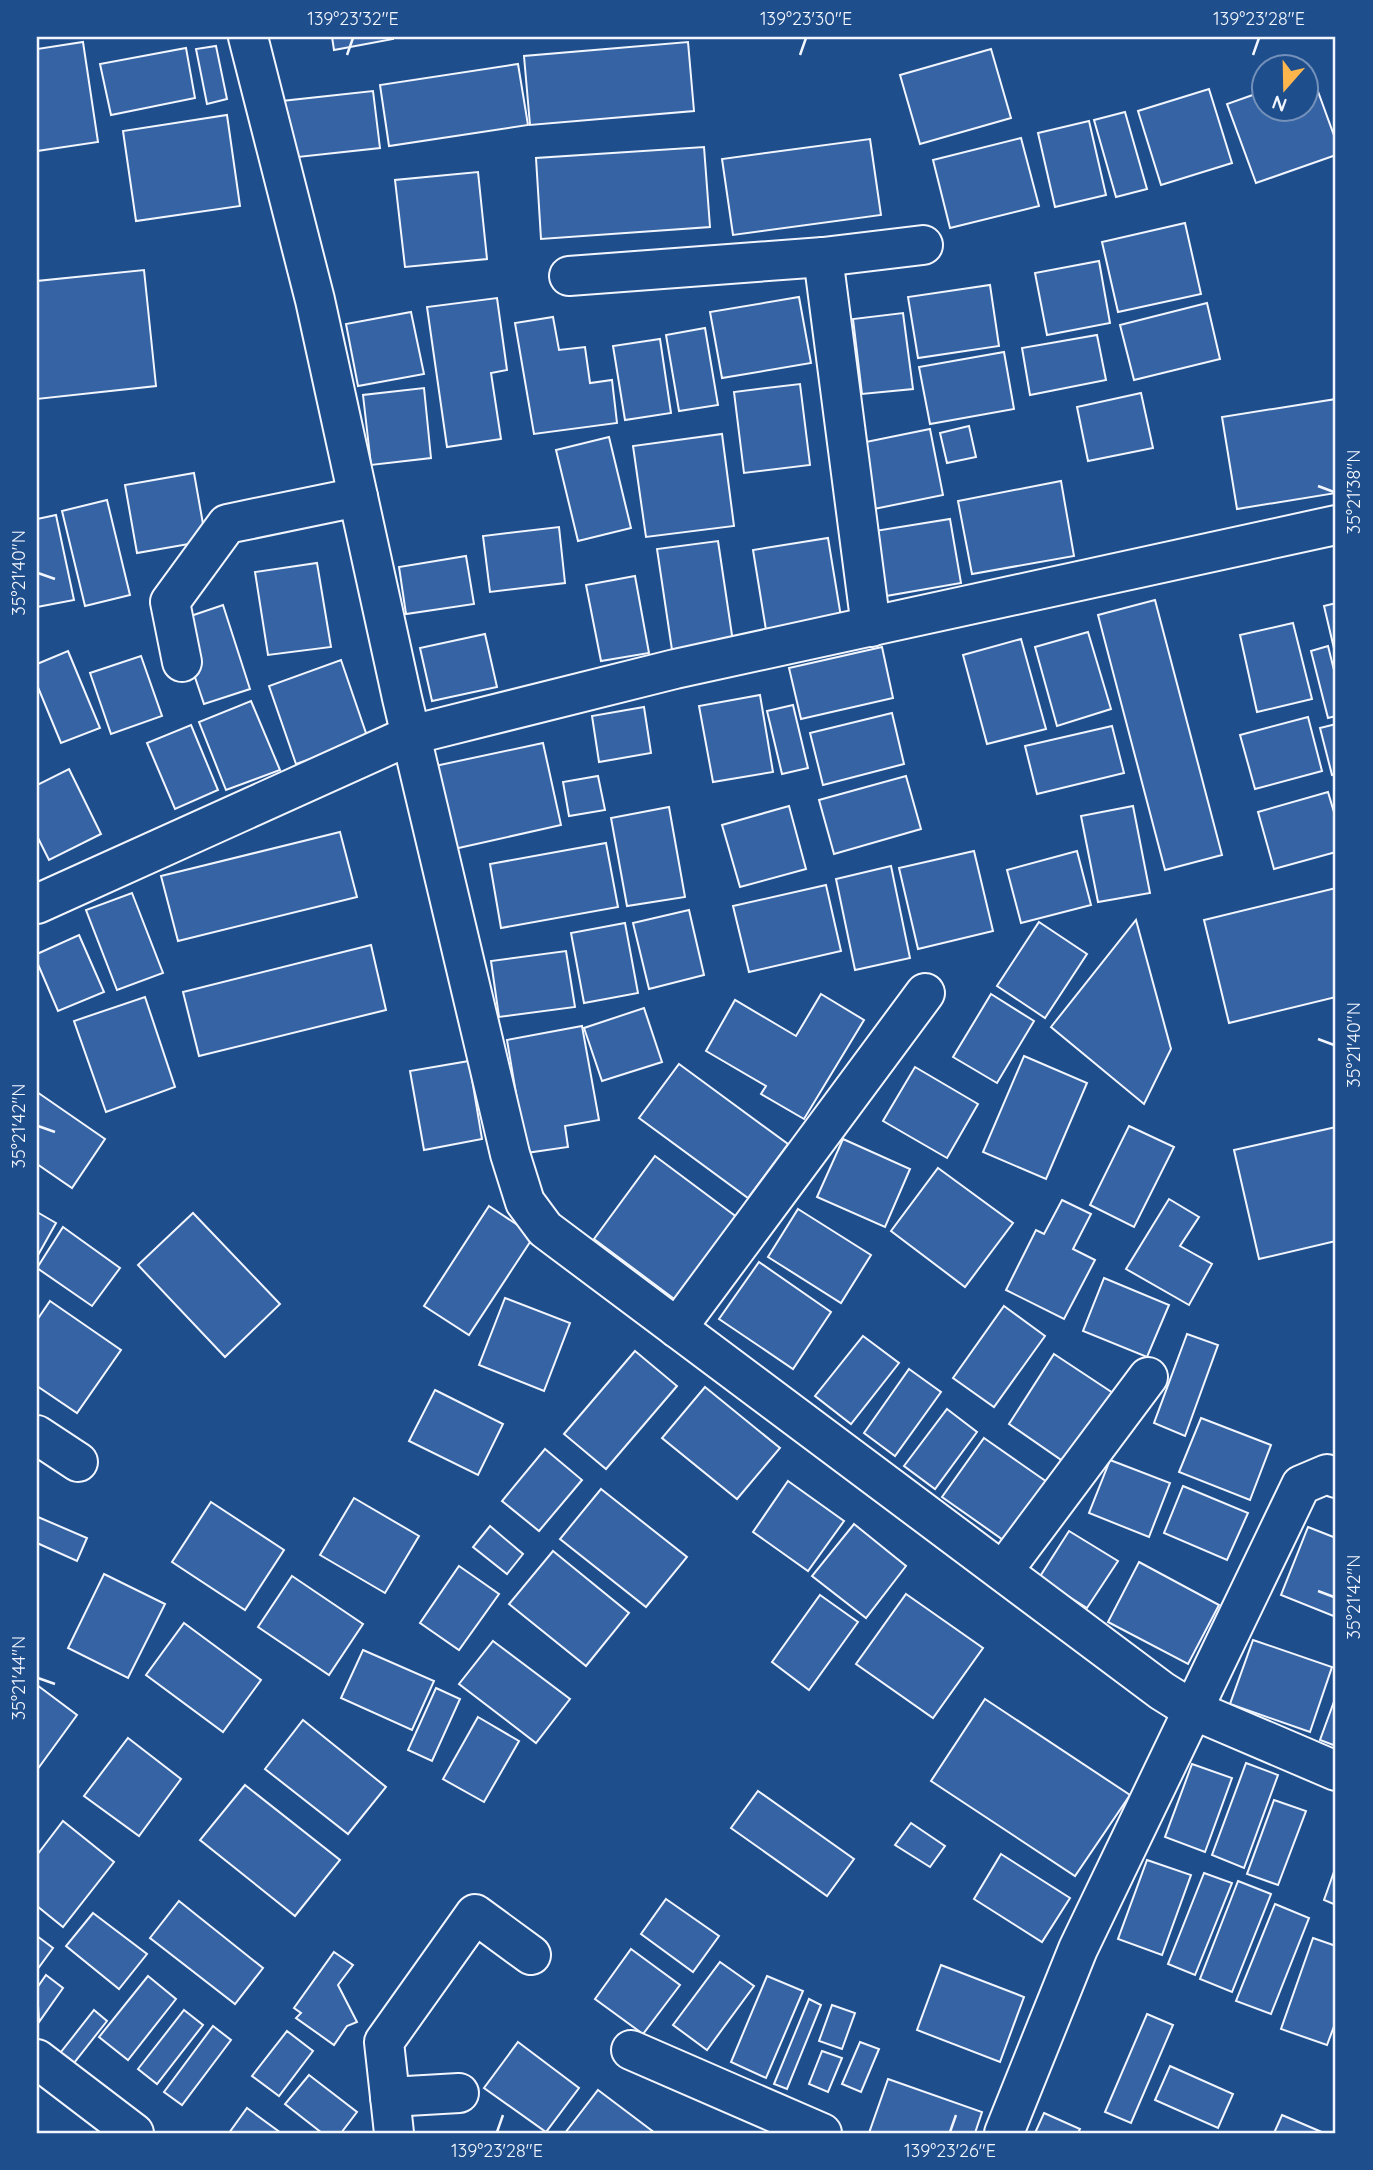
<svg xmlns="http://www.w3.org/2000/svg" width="1373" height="2170" font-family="Quicksand,sans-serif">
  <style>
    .building { fill: #3563a3; stroke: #f2f6ff; stroke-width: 2 }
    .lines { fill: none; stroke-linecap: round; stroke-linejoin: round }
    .street-casing { stroke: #f2f6ff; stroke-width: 42 }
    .street { stroke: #1f4e8c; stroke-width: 38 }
    .ticks { fill: none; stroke: #f2f6ff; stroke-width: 2.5 }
    .neatline { fill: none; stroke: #f2f6ff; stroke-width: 2.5 }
    .ticks-label { font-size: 18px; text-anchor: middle; fill: #f2f6ff }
  </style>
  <rect width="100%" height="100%" fill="#1f4e8c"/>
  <g class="building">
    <polygon points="332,37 393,37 393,39 334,50"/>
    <polygon points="83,42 98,142 37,151 37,49"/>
    <polygon points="688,42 694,111 530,125 524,56"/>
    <polygon points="216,46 227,99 207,104 196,49"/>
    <polygon points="186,48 195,98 111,115 100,64"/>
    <polygon points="991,49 1011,118 920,144 900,75"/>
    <polygon points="518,64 528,125 389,146 380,85"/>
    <polygon points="1312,75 1336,141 1336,155 1256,183 1227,104 1264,91 1264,108 1306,108 1306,77"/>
    <polygon points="1209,89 1232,163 1161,185 1138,111"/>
    <polygon points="373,91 380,148 289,158 282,101"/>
    <polygon points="1125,112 1147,189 1116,197 1094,120"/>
    <polygon points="227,115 240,206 136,221 123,131"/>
    <polygon points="1089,121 1106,195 1055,207 1038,133"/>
    <polygon points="1021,138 1039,206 950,228 933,160"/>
    <polygon points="870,139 881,215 733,235 722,159"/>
    <polygon points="704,147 710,227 541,239 536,158"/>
    <polygon points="478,172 487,259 405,267 395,180"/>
    <polygon points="1185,223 1201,294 1118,312 1102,242"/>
    <polygon points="1099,261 1110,323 1047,335 1035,273"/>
    <polygon points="144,270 156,386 37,399 37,281"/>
    <polygon points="990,285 999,346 918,358 908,297"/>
    <polygon points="799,297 811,363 722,378 710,312"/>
    <polygon points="497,298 507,370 491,373 501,439 447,447 427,307"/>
    <polygon points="1207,303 1220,359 1134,380 1120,325"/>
    <polygon points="411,312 424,374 358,386 346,324"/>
    <polygon points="903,313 913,389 862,394 853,319"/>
    <polygon points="553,317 559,350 585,347 590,383 612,380 617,423 534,434 515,323"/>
    <polygon points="705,328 718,405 679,411 666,335"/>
    <polygon points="1097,335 1106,380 1030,395 1022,348"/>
    <polygon points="660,339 671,413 625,420 613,346"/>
    <polygon points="1004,352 1014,409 930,424 919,367"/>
    <polygon points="800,384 810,465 744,473 734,392"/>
    <polygon points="424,388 431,458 371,465 363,395"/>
    <polygon points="1141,393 1153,448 1088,461 1077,407"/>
    <polygon points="1336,399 1336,493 1237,509 1222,417"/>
    <polygon points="969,426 976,457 947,463 940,433"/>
    <polygon points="930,429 943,495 874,509 861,443"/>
    <polygon points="722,434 734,526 646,537 633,446"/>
    <polygon points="609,437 631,528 578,541 556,450"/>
    <polygon points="194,473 206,541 137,553 125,485"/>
    <polygon points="1061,481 1074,556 972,574 958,501"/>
    <polygon points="107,500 130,595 85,606 62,511"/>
    <polygon points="56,515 74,600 37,607 37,519"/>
    <polygon points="950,519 961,583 886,596 875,531"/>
    <polygon points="559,527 565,583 490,592 483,536"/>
    <polygon points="828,538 841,617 766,630 753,550"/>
    <polygon points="718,541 733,642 672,650 657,549"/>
    <polygon points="466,556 474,604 406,614 399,567"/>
    <polygon points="317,563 331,647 268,655 255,572"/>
    <polygon points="635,576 649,653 601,661 586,585"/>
    <polygon points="1155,600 1222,855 1165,870 1098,615"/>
    <polygon points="1336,603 1336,657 1324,606"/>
    <polygon points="223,605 250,689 204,704 176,621"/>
    <polygon points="1293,623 1312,699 1257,712 1240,635"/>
    <polygon points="1088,632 1111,709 1057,726 1035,647"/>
    <polygon points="485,634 497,687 432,701 420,648"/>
    <polygon points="1021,639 1046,729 987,744 963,655"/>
    <polygon points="1328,646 1336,678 1336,716 1328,718 1311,651"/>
    <polygon points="882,647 893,698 801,719 789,668"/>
    <polygon points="68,651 100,728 61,743 37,685 37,664"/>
    <polygon points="141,656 162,716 111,734 90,673"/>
    <polygon points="341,660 368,739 296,764 269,686"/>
    <polygon points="760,695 773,772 713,782 699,706"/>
    <polygon points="251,701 280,770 226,790 199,722"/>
    <polygon points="793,705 808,768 782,774 767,711"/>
    <polygon points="644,707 651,753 599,762 592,716"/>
    <polygon points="892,713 904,764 823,785 810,733"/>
    <polygon points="1308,717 1322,771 1255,789 1240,735"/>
    <polygon points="1336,724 1336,774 1332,775 1320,728"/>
    <polygon points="191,725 218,790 175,809 147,743"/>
    <polygon points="1112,726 1124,773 1037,794 1025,746"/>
    <polygon points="543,743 561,825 454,849 435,766"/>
    <polygon points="69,769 101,834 49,860 37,836 37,785"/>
    <polygon points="598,776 605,810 569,816 563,782"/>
    <polygon points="906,776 921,829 834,854 819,800"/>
    <polygon points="1328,792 1336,819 1336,852 1274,869 1258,812"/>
    <polygon points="789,806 806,869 740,887 722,825"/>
    <polygon points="1133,806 1150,893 1098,902 1081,816"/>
    <polygon points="669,807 685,897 627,906 611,818"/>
    <polygon points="340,832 357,897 178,941 161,876"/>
    <polygon points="606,843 618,907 501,928 490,864"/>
    <polygon points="974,851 993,931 918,949 899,868"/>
    <polygon points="1077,851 1091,905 1021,923 1007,870"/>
    <polygon points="891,866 910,958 855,970 836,879"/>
    <polygon points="826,885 841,951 749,972 733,906"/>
    <polygon points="1336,888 1336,997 1229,1023 1204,920"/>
    <polygon points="132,893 163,973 117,990 86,910"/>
    <polygon points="689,910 704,975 649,989 633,923"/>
    <polygon points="1136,920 1171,1049 1144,1104 1051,1027"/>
    <polygon points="1039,922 1087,954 1045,1018 997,986"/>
    <polygon points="625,923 638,993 584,1003 571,933"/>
    <polygon points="79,935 104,992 58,1011 37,962 37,954"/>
    <polygon points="371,945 386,1010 199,1056 183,992"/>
    <polygon points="566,951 575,1007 499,1017 491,961"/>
    <polygon points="821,994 864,1020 804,1119 761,1094 766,1086 706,1051 735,1000 796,1036"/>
    <polygon points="991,994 1034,1021 997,1083 953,1057"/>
    <polygon points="145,997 175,1087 106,1112 74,1021"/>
    <polygon points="644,1008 662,1062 602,1081 584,1028"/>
    <polygon points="582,1026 599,1120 565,1126 568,1147 526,1153 507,1040"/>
    <polygon points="1024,1056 1087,1083 1046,1179 983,1152"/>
    <polygon points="469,1061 482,1139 424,1150 410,1071"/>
    <polygon points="679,1064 788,1144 748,1198 639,1118"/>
    <polygon points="915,1067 978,1104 947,1158 883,1121"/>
    <polygon points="37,1092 105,1139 72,1188 37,1164"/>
    <polygon points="1129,1126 1174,1147 1134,1227 1090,1205"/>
    <polygon points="1336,1127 1336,1241 1259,1259 1234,1150"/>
    <polygon points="843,1139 910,1169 885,1227 817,1197"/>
    <polygon points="655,1156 738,1218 677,1301 594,1239"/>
    <polygon points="938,1168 1013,1223 965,1287 891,1231"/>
    <polygon points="1169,1199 1199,1217 1180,1246 1212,1264 1189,1305 1126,1269"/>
    <polygon points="1062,1200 1091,1214 1073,1249 1095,1260 1064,1319 1006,1290 1036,1230 1044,1234"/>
    <polygon points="489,1206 534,1236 469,1335 424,1306"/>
    <polygon points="798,1209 871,1255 841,1303 768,1257"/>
    <polygon points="37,1212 56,1223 37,1257"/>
    <polygon points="193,1213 280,1304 225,1357 138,1265"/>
    <polygon points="63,1227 120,1268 92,1306 37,1268"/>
    <polygon points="759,1262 831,1312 793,1369 719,1319"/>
    <polygon points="1104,1278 1169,1305 1147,1357 1083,1331"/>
    <polygon points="505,1298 570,1323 544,1391 479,1365"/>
    <polygon points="50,1301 121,1350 77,1413 37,1386 37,1320"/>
    <polygon points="1004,1306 1045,1336 994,1407 953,1378"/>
    <polygon points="1187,1334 1218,1345 1185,1436 1154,1423"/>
    <polygon points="863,1336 899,1363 851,1424 815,1396"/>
    <polygon points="635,1351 677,1386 606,1469 564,1434"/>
    <polygon points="1054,1354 1116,1395 1070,1466 1009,1424"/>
    <polygon points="909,1369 941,1392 895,1456 864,1433"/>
    <polygon points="705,1387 780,1448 737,1499 662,1438"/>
    <polygon points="435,1390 503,1424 478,1475 409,1441"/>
    <polygon points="947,1409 977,1432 935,1489 904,1466"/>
    <polygon points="1201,1418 1271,1445 1250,1500 1179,1472"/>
    <polygon points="984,1438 1047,1482 1006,1542 942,1497"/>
    <polygon points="545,1449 582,1480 539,1531 502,1501"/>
    <polygon points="1110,1460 1170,1483 1149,1537 1089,1513"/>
    <polygon points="788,1481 844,1521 808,1571 753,1532"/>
    <polygon points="1183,1486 1248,1513 1227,1560 1164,1533"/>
    <polygon points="601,1489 687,1557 646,1607 560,1539"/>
    <polygon points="354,1498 419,1536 385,1593 320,1555"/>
    <polygon points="211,1502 284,1550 245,1610 172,1562"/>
    <polygon points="38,1517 87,1538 77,1561 37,1543"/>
    <polygon points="854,1524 906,1566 866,1618 812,1576"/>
    <polygon points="490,1526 523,1554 507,1574 473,1547"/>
    <polygon points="1308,1527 1336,1538 1336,1617 1281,1595"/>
    <polygon points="1069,1531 1118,1561 1087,1608 1039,1578"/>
    <polygon points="553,1551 629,1613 586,1666 509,1604"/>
    <polygon points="1139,1562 1219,1605 1188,1664 1108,1622"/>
    <polygon points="459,1566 499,1594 459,1650 420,1623"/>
    <polygon points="104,1574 165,1604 128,1678 68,1648"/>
    <polygon points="292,1576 363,1624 329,1675 258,1627"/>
    <polygon points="906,1594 983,1648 933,1718 856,1664"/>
    <polygon points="820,1595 858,1622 809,1690 772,1662"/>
    <polygon points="184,1623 261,1680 223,1732 146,1675"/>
    <polygon points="1253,1640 1332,1667 1310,1732 1230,1704"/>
    <polygon points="493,1641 570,1699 536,1743 459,1684"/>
    <polygon points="363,1650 434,1681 412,1730 341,1698"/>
    <polygon points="37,1685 77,1715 37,1770"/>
    <polygon points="436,1688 460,1699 432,1761 408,1750"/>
    <polygon points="1336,1696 1336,1746 1320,1740"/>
    <polygon points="985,1699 1130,1795 1075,1876 931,1781"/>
    <polygon points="478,1717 519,1741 484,1802 443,1779"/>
    <polygon points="303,1720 386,1787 348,1834 265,1769"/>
    <polygon points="128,1738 181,1779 139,1836 84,1796"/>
    <polygon points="1246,1763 1278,1775 1244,1868 1212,1855"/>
    <polygon points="1192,1764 1232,1778 1205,1852 1165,1837"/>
    <polygon points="245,1785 340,1860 295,1916 200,1840"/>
    <polygon points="758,1791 854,1859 827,1896 731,1828"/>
    <polygon points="1274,1800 1306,1811 1278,1885 1247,1874"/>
    <polygon points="63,1821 114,1862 63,1927 37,1906 37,1855"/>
    <polygon points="911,1823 945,1846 930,1867 895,1845"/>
    <polygon points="1001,1854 1070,1898 1042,1942 974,1899"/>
    <polygon points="1147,1860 1191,1875 1162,1955 1118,1939"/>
    <polygon points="1336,1866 1336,1905 1324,1900"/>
    <polygon points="1204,1873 1232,1883 1195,1975 1168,1964"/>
    <polygon points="1238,1881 1271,1894 1232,1992 1200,1979"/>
    <polygon points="666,1899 719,1936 693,1972 641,1934"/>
    <polygon points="179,1901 263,1968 235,2004 150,1938"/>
    <polygon points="1275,1904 1309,1918 1271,2014 1236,2001"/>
    <polygon points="93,1913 147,1954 119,1989 66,1946"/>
    <polygon points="37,1936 53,1948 37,1970"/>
    <polygon points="1313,1938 1336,1946 1336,2021 1327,2045 1281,2029"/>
    <polygon points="631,1949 680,1985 643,2034 595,1999"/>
    <polygon points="334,1952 353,1965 338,1985 357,2022 347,2026 334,2045 296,2018 301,2013 294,2008"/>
    <polygon points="720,1962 754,1986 707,2050 673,2025"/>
    <polygon points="941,1965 1024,1997 1000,2062 917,2030"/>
    <polygon points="46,1975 63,1988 39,2022 37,1988"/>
    <polygon points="148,1976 176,1999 128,2060 99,2037"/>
    <polygon points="767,1976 803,1991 766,2078 731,2062"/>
    <polygon points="809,1999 821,2005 787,2089 774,2084"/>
    <polygon points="832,2005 855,2013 842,2049 819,2041"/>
    <polygon points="94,2010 107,2021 70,2068 57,2057"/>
    <polygon points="184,2010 203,2025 157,2084 138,2069"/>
    <polygon points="1147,2014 1173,2025 1131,2123 1105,2112"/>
    <polygon points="213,2026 231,2040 182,2105 164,2092"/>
    <polygon points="287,2031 313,2051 279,2096 252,2076"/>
    <polygon points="518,2042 579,2088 546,2132 484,2088"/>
    <polygon points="860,2042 879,2049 861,2092 842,2084"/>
    <polygon points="822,2051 842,2058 828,2092 809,2084"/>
    <polygon points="1170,2066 1233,2094 1218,2128 1155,2100"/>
    <polygon points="309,2075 357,2112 341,2133 322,2133 285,2104"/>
    <polygon points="888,2079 982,2112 975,2133 869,2133"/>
    <polygon points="598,2090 655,2133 565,2133"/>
    <polygon points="247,2108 281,2133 229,2133"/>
    <polygon points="1044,2113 1080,2129 1078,2133 1035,2133"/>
    <polygon points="1282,2115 1324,2133 1274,2133"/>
  </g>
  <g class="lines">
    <defs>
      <g id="street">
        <polyline points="248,37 315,300 402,698 510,1154 525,1202 545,1229 1162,1691 1191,1709 1336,1771"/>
        <polyline points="823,257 871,627"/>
        <polyline points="569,276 823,257 923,245"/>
        <polyline points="182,662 170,602 227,524 358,497"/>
        <polyline points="37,904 411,735 675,669 1336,525"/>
        <polyline points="677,1328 925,993"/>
        <polyline points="37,1435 78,1462"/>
        <polyline points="1003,1571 1148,1377"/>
        <polyline points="631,2050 822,2133"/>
        <polyline points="37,2059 134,2133"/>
        <polyline points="390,2097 459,2093"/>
        <polyline points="394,2133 384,2042 475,1914 531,1955"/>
        <polyline points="1004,2133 1078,1949 1301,1485 1327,1474 1336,1478"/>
      </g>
    </defs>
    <use href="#street" class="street-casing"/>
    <use href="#street" class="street"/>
  </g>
  <path class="ticks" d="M347,55L353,38M800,55L806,38M1253,55L1259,38M1318,486L1334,492M38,573L55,579M1318,1039L1334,1045M38,1126L55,1132M1318,1591L1334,1597M38,1678L55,1684M497,2132L503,2115M950,2132L956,2115"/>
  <rect width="1373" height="2170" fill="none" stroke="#1f4e8c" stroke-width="77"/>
  <g transform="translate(1285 88) rotate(200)"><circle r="33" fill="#1f4e8c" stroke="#7391ba" stroke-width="2"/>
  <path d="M0-5L12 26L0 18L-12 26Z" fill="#ffb74d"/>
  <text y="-10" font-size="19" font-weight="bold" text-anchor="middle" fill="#f2f6ff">N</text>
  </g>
  <rect x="38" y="38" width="1296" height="2094" class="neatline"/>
  <g class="ticks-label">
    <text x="353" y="25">139°23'32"E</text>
    <text x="806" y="25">139°23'30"E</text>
    <text x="1259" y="25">139°23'28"E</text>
    <text transform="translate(1354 492) rotate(-90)" y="6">35°21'38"N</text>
    <text transform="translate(19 573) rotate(-90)" y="6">35°21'40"N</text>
    <text transform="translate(1354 1045) rotate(-90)" y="6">35°21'40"N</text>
    <text transform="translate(19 1126) rotate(-90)" y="6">35°21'42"N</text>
    <text transform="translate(1354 1597) rotate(-90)" y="6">35°21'42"N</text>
    <text transform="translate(19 1678) rotate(-90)" y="6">35°21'44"N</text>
    <text x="497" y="2157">139°23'28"E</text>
    <text x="950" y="2157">139°23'26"E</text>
  </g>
</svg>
